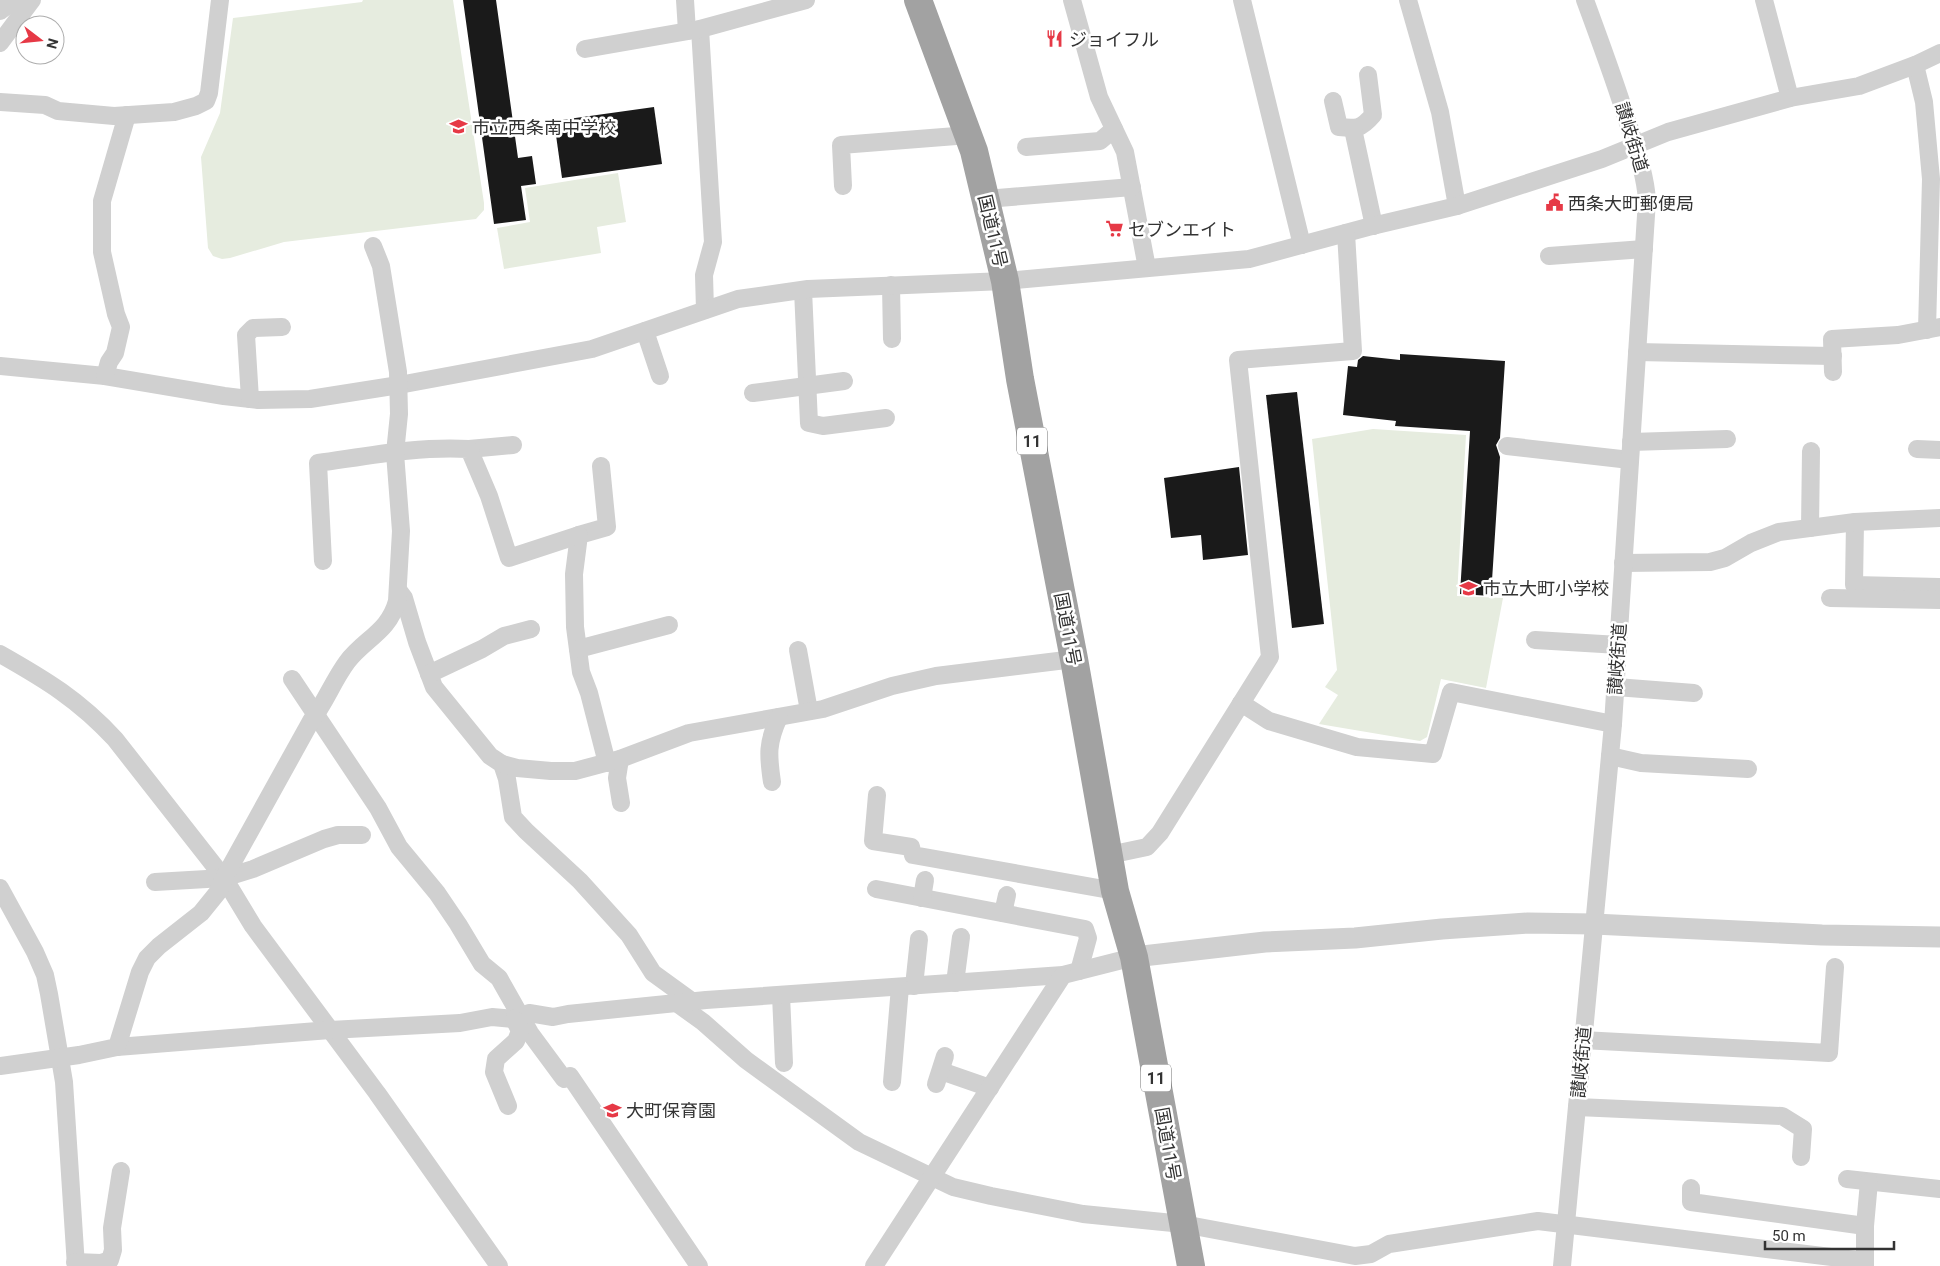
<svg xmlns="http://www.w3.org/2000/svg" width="1940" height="1266" font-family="Roboto,'Noto Sans JP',sans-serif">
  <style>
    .green { fill: #e6ecdf }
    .building { fill: #1a1a1a }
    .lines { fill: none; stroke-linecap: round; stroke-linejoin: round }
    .minor { stroke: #d0d0d0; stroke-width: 18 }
    .tertiary { stroke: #d0d0d0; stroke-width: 21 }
    .trunk { stroke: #a2a2a2; stroke-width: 28 }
    .labels { text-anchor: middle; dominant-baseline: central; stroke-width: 5; stroke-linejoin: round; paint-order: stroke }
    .shield { fill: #fff; stroke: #707070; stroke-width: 1 }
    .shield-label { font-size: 16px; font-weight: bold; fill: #333 }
    .poi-label { font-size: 18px; fill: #333; stroke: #fff; text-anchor: start }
    .street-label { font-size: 18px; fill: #333; stroke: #fff }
  </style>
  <rect width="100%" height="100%" fill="#fff"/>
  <g class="green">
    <polygon points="363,0 453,0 484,203 484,210 476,219 284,242 230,258 222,259 213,256 208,248 201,157 220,113 233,18 362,2"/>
    <polygon points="618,173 626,222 597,227 601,253 504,269 497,228 530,222 525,188"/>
    <polygon points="1373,429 1466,435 1457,596 1503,598 1486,688 1441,679 1427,737 1420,741 1319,724 1338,695 1325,687 1337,670 1312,439"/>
  </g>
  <g class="building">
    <polygon points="463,0 496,0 518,158 532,156 536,184 521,186 526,220 494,224"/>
    <polygon points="654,107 662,164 562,178 554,121"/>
    <polygon points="1400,354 1505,361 1500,438 1496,445 1500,457 1491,596 1460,594 1470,431 1395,426 1396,421 1343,415 1348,366 1357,367 1358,360 1363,356 1400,360"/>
    <polygon points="1297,392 1324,624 1292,628 1266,395"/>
    <polygon points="1239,467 1248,555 1203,560 1201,535 1171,538 1164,478"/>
  </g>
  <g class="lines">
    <g class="minor">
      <polyline points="685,0 687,31"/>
      <polyline points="1072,0 1099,97 1125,152 1147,268"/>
      <polyline points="1242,0 1302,245"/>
      <polyline points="1408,0 1440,112 1457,206"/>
      <polyline points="1764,0 1790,98"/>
      <polyline points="0,11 15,0"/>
      <polyline points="700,29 713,242 704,275 705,310"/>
      <polyline points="0,43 32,0"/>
      <polyline points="585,49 700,29 806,0"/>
      <polyline points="1915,65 1924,102 1931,179 1927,330"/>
      <path d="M1333,101L1339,127C1357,129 1361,129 1373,115L1368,75"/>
      <polyline points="0,102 45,105 58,111 114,116 174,112 196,106 206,101 209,93 220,0"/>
      <polyline points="1353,129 1374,226"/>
      <polyline points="1026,147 1100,141 1114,129"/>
      <polyline points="843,186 841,145 969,135"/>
      <polyline points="986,199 1132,187"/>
      <polyline points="1549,256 1644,249"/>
      <polyline points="891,285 892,339"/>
      <polyline points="803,290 809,423 823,426 886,418"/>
      <polyline points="645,331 660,376"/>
      <polyline points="1637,352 1833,356"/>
      <polyline points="0,366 105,376 224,396 258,400 310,399 399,385 592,349 738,299 808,289 1005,281 1249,259 1368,227 1457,206 1602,159 1668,132 1790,98 1859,86 1915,65 1940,53"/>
      <polyline points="1833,372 1832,339 1898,335 1940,327"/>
      <polyline points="105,376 109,362 115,353 121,327 116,314 102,252 102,201 127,115"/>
      <polyline points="753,393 844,381"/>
      <polyline points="250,399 246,335 253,328 282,327"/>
      <polyline points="1631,442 1727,439"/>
      <polyline points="1507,446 1630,460"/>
      <polyline points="469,449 513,445"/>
      <polyline points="1917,449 1940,450"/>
      <polyline points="601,466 607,527 579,535 574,574 575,627 581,672 589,693 607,763"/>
      <polyline points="1855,522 1854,585 1940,587"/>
      <polyline points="1810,528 1811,451"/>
      <path d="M323,561L318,463C368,456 418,446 469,449L489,496L509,558L579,535"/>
      <polyline points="1623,563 1710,562 1725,558 1751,543 1779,532 1855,522 1940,518"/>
      <polyline points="398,590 404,598 417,642 434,687 490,756 502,764 507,779 513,817 526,831 580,881 629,935 653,973 693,1002"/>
      <polyline points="1830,598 1940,600"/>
      <polyline points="1535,640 1619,645"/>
      <polyline points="578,649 669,625"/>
      <polyline points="798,650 809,711"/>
      <path d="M0,654C46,680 79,700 115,739L224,878L253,926L377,1093L499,1266"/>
      <polyline points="429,674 482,649 504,636 531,629"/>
      <polyline points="292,679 378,808 399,847 437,893 458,924 482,964 499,978 530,1033 564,1079 570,1076 699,1266"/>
      <polyline points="1616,687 1694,693"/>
      <polyline points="1241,703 1269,721 1357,747 1433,754 1451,692 1613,724"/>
      <polyline points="1610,756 1641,763 1748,769"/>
      <polyline points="620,759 617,778 621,803"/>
      <polyline points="502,764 517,768 551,771 575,771 620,759 689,733 823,709 892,686 936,676 1074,659"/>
      <path d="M772,782C768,755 767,743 779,717"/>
      <polyline points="877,795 873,841 911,847 913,855 1115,891"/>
      <polyline points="1109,855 1147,847 1160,833 1270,657 1238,360 1353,351 1346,233"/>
      <polyline points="155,882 224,878 253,869 324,839 338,835 362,835"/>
      <polyline points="0,888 35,952 45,975 49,994 64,1082 76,1266"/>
      <polyline points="876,889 1085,929 1088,938 1079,971"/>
      <polyline points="922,898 925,880"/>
      <polyline points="1003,913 1007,895"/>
      <polyline points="955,983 961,937"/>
      <polyline points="914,986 919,939"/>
      <polyline points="781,995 784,1063"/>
      <polyline points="678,1004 703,1022 746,1060 859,1142 953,1187 991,1196 1083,1214 1183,1224 1355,1256 1371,1254 1389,1244 1538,1221 1864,1261"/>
      <polyline points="1582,1040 1829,1053 1835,967"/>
      <polyline points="117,1047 330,1030 460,1023 492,1017 514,1019 529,1013 553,1017 568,1014 706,1000 1063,975 1134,957"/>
      <path d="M0,1066L79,1055L117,1047L140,972L147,958L159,946L201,913L218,892L224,878L311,721C325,703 333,681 347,662C364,639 389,632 397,601L401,531L395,453L399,414L398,372L381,266L373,246"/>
      <polyline points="941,1071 990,1088"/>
      <polyline points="892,1082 900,987"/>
      <polyline points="936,1084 945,1056"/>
      <polyline points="508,1106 494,1072 496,1059 516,1041 520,1031 514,1019"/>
      <polyline points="1577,1107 1782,1116 1803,1129 1801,1157"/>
      <polyline points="1847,1179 1940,1189"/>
      <polyline points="1691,1188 1691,1202 1865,1226"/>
      <polyline points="75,1262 101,1263 110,1260 113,1250 112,1228 121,1171"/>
      <polyline points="874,1266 1063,975"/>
      <path d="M1562,1266L1613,724L1647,200C1645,173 1636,149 1628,123C1615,81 1600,41 1585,0"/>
      <polyline points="1865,1266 1865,1226 1869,1182"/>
    </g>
    <polyline class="tertiary" points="1134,957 1265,942 1355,938 1442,929 1528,923 1594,924 1822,935 1940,937"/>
    <polyline class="trunk" points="918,0 974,151 1005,281 1020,379 1074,659 1115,891 1134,957 1191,1266"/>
  </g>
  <defs>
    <symbol id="restaurant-bare" viewBox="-9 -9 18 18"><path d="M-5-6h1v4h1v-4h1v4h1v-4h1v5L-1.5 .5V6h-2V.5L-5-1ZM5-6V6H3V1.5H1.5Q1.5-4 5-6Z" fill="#e63946" stroke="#fff" stroke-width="2.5" paint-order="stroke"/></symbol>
    <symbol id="school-bare" viewBox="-9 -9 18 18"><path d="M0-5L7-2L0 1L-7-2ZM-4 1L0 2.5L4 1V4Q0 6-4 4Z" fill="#e63946" stroke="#fff" stroke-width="2.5" paint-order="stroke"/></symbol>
    <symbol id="civic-bare" viewBox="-9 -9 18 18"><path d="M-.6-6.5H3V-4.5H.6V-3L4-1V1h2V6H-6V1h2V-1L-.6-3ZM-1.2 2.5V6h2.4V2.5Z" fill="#e63946" stroke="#fff" stroke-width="2.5" paint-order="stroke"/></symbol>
    <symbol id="supermarket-bare" viewBox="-9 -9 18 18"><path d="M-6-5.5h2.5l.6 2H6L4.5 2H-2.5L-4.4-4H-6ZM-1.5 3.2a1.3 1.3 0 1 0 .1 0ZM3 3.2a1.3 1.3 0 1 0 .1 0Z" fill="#e63946" stroke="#fff" stroke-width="2.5" paint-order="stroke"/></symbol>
  </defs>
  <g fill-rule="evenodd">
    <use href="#restaurant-bare" x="1042" y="26" width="25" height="25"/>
    <use href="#school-bare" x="446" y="114" width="25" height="25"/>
    <use href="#civic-bare" x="1542" y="190" width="25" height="25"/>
    <use href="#supermarket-bare" x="1102" y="216" width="25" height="25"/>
    <use href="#school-bare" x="1456" y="576" width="25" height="25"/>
    <use href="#school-bare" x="600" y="1098" width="25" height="25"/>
  </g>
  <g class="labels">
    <g class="shield">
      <rect x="1017" y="427.5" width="30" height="27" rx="4"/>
      <rect x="1141" y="1064.5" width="30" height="27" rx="4"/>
    </g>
    <g class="shield-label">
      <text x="1032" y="441">11</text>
      <text x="1156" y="1078">11</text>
    </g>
    <g class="poi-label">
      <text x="1069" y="39">ジョイフル</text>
      <text x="472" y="127">市立西条南中学校</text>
      <text x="1568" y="203">西条大町郵便局</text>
      <text x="1128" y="229">セブンエイト</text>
      <text x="1483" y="588">市立大町小学校</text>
      <text x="626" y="1110">大町保育園</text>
    </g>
    <g class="street-label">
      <text transform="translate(1632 137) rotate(73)">讃岐街道</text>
      <text transform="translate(993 231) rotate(77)">国道11号</text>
      <text transform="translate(1068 629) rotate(79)">国道11号</text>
      <text transform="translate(1617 659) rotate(-86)">讃岐街道</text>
      <text transform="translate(1581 1062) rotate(-85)">讃岐街道</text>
      <text transform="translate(1168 1144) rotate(80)">国道11号</text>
    </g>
  </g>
  <g transform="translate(40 40) rotate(106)"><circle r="24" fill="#ffffff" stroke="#adadad"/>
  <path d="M0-4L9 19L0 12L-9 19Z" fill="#e63946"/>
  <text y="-8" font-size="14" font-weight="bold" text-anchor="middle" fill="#333333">N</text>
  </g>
  <path d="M1765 1241v8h129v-8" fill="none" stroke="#333333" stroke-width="2.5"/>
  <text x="1772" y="1241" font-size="15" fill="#333333" stroke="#ffffff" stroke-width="4" paint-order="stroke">50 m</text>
</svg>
